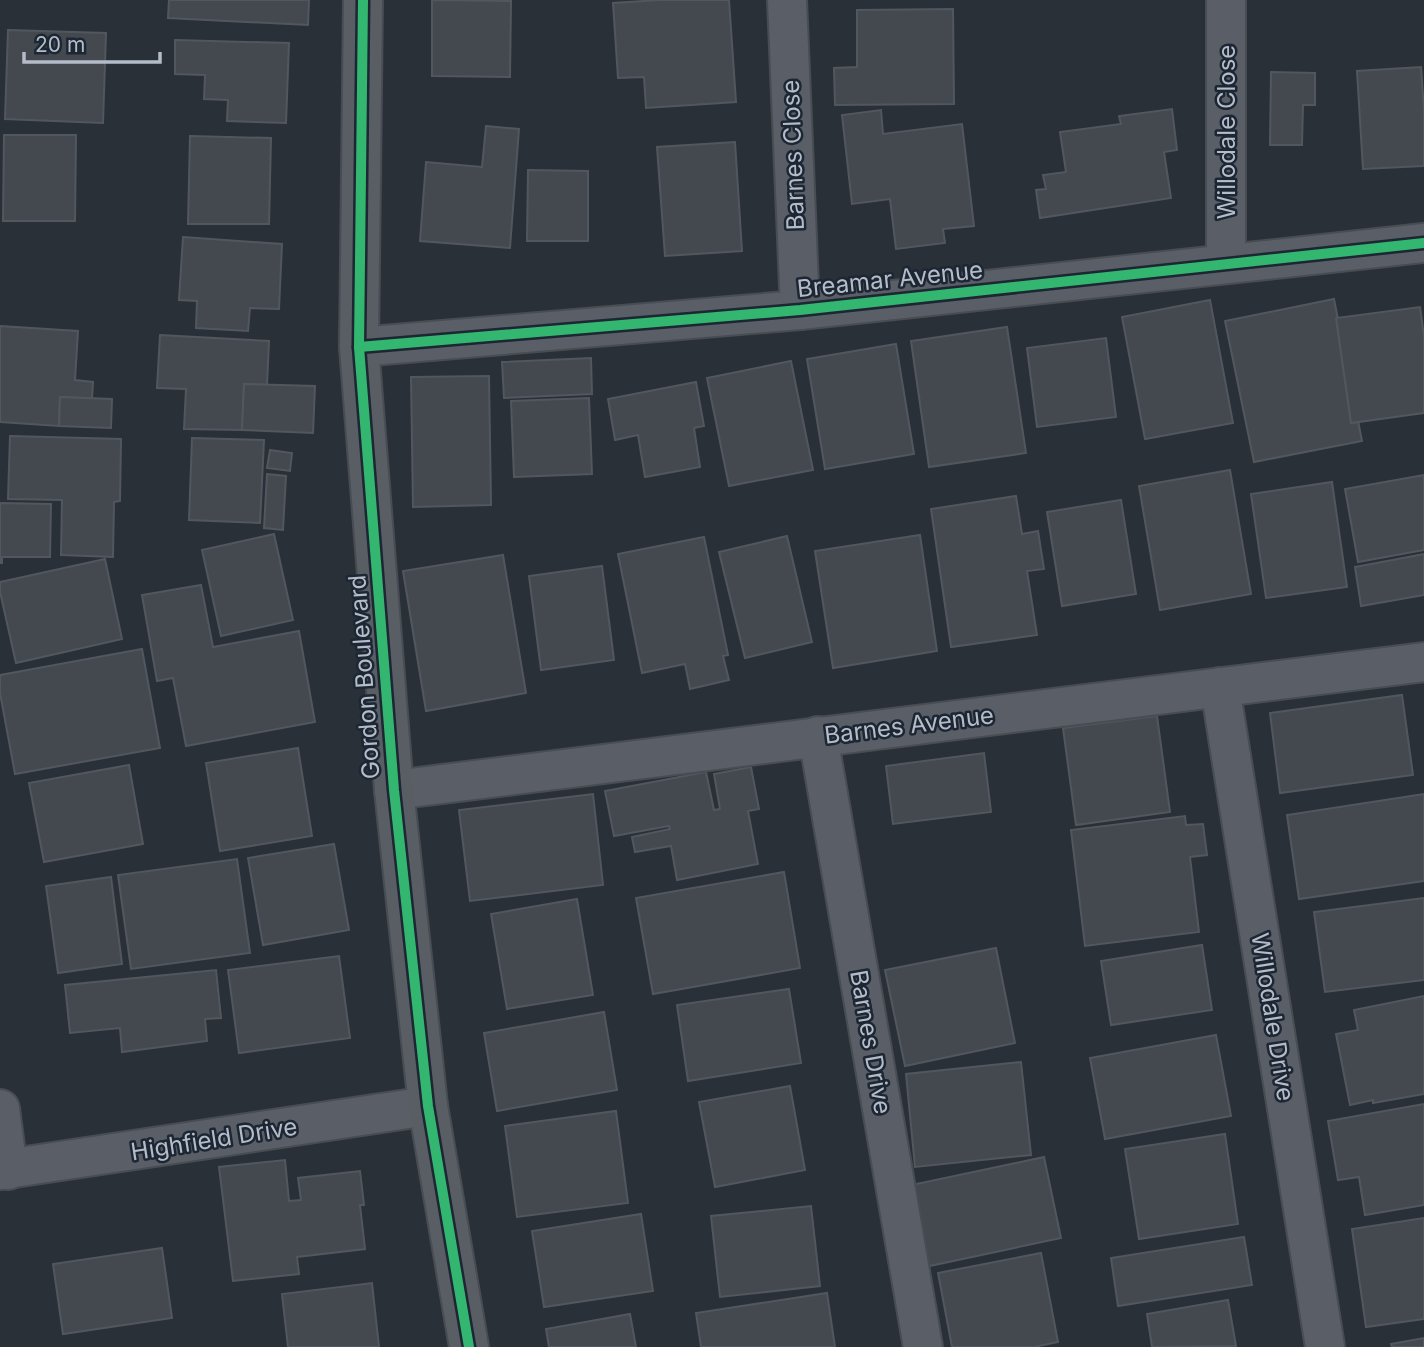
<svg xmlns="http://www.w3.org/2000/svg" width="1424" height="1347" font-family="Inter,sans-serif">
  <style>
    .building { fill: #444950; stroke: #52575f; stroke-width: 2 }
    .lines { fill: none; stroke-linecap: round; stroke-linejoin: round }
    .street-casing { stroke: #484c53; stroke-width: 42 }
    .secondary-casing { stroke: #484c53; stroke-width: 42 }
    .street { stroke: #5a5e66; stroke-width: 38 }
    .secondary { stroke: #595d64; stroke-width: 38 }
    .cycleway-casing { stroke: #1d2633; stroke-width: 15 }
    .cycleway { stroke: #33b770; stroke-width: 10 }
    .labels { text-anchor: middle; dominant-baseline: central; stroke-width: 5; stroke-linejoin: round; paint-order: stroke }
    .street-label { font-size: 24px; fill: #b4bcc9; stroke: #1d2633 }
  </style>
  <rect width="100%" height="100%" fill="#2a3038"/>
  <g class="building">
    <polygon points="169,0 309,0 308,25 168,18"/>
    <polygon points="432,0 511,1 510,77 432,76"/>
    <polygon points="659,0 729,0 736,102 646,108 644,77 618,78 613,3"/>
    <polygon points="953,9 954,104 835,105 834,68 857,67 857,10"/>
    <polygon points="8,30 106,33 103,123 5,119"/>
    <polygon points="175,40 289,43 286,123 227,121 228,100 204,99 205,75 175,74"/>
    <polygon points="1421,67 1424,111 1424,166 1363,169 1357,71"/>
    <polygon points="1271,72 1315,73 1315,105 1303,105 1302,145 1270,145"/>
    <polygon points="1172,109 1177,150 1164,152 1171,198 1040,218 1036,190 1046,189 1043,175 1066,172 1060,132 1121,124 1119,116"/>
    <polygon points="881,110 883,134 962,124 974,226 943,229 945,243 896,249 890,199 852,204 842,115"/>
    <polygon points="486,126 519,129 510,248 420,241 426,162 482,167"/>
    <polygon points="4,135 76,135 75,221 3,221"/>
    <polygon points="190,136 271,138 269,224 188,224"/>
    <polygon points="735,142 742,251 665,256 657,147"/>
    <polygon points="528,170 588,171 588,241 527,241"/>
    <polygon points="183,237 282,244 279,309 250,308 248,331 196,328 197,301 179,300"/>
    <polygon points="1334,299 1362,441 1254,462 1225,321"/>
    <polygon points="1210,300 1233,423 1145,439 1122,317"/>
    <polygon points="1420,307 1424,336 1424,413 1351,423 1336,318"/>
    <polygon points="0,326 78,331 75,380 93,382 92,399 60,397 59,426 0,422"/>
    <polygon points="1007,327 1026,453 929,467 911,341"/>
    <polygon points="160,335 269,341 267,385 244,384 242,430 184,429 186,389 157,388"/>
    <polygon points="1106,338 1116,417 1037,427 1027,348"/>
    <polygon points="896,344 914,454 825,469 807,359"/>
    <polygon points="591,358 592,394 504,398 502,362"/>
    <polygon points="791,361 813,470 729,486 707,378"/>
    <polygon points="489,376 491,505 413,507 411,377"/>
    <polygon points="696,382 704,426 694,428 700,467 645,477 638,435 615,440 608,399"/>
    <polygon points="244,384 315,386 313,433 242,430"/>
    <polygon points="60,397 112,399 111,428 59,426"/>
    <polygon points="589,398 592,474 514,477 511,401"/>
    <polygon points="10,436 121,439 120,501 114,502 113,557 61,555 62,500 8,499"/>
    <polygon points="192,438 264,440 260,523 189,520"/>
    <polygon points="270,450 292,453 290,471 267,468"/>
    <polygon points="1230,470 1251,594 1160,610 1139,486"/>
    <polygon points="267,474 286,476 283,530 264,528"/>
    <polygon points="1424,475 1424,550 1358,562 1345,489"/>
    <polygon points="1332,482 1347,587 1266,598 1251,494"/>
    <polygon points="1016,496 1022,534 1038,531 1044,569 1027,571 1037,635 951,647 931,509"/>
    <polygon points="1121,500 1136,594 1062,606 1047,512"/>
    <polygon points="0,503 51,504 50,557 2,557 2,563 0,563"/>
    <polygon points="274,534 293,620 221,636 202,550"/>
    <polygon points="920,535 937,651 833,668 815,551"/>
    <polygon points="787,536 812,642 745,658 719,552"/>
    <polygon points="704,537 728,655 723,656 729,680 690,689 685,664 642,673 618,554"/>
    <polygon points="1424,554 1424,595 1361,606 1355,567"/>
    <polygon points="503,555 526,693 426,711 403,571"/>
    <polygon points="105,559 122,639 16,663 0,592 0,582"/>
    <polygon points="602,566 614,660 541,670 529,576"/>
    <polygon points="201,585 213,647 299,631 315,722 186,746 173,678 157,681 142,595"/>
    <polygon points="142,649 160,748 15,774 0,693 0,675"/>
    <polygon points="1402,695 1413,775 1280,793 1270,713"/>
    <polygon points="1157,716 1170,812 1076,825 1063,728"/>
    <polygon points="298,748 312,836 220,851 206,763"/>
    <polygon points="984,753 991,812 893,824 886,766"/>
    <polygon points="129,765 143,844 44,862 29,783"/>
    <polygon points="751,767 759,809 748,811 758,864 677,880 671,846 635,852 632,837 670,829 669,826 614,836 605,791 706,772 714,810 720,809 714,774"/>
    <polygon points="593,794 603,885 470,901 459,810"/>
    <polygon points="1424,794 1424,881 1299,899 1287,815"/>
    <polygon points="1185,816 1186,825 1203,824 1207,855 1190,857 1199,932 1085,946 1071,830"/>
    <polygon points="334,844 349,930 263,945 248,858"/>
    <polygon points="237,859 250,953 131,969 118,875"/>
    <polygon points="784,872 800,968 653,994 636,898"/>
    <polygon points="111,877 122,964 58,973 46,886"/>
    <polygon points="1424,898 1424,980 1325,992 1314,912"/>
    <polygon points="577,899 593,995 507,1009 491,914"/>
    <polygon points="1202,945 1212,1010 1111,1025 1101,961"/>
    <polygon points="996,948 1015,1043 905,1066 885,970"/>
    <polygon points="339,956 350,1038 239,1053 228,970"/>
    <polygon points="216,970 221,1018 205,1019 207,1041 122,1052 120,1028 70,1033 65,985"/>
    <polygon points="789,989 801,1063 688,1081 677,1005"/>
    <polygon points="1424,996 1424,1094 1373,1103 1373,1100 1350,1105 1336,1034 1358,1030 1354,1010"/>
    <polygon points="604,1012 617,1090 497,1111 484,1033"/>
    <polygon points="1216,1035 1231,1116 1105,1139 1090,1058"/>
    <polygon points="1021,1062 1031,1155 915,1167 906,1074"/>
    <polygon points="790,1086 805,1170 715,1187 699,1102"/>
    <polygon points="1424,1104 1424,1205 1365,1215 1359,1177 1338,1180 1328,1121"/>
    <polygon points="616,1111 628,1203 517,1217 505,1126"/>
    <polygon points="1225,1134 1238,1224 1139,1239 1125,1149"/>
    <polygon points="1044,1157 1061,1238 925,1267 907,1186"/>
    <polygon points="285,1160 289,1201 301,1200 298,1178 360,1171 364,1205 360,1205 365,1249 297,1257 299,1274 233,1281 219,1167"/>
    <polygon points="811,1206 820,1286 720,1297 711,1216"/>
    <polygon points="641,1214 653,1291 544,1307 532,1231"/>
    <polygon points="1424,1218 1424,1319 1366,1327 1352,1229"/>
    <polygon points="1244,1237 1252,1285 1118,1306 1111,1258"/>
    <polygon points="162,1248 172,1318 63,1334 53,1264"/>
    <polygon points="1041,1253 1058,1342 1034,1347 952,1347 938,1273"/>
    <polygon points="372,1283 379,1347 288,1347 282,1294"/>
    <polygon points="827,1293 835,1347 701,1347 696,1313"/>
    <polygon points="1228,1300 1236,1346 1152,1347 1147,1314"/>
    <polygon points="630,1314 636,1347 549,1347 546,1329"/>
    <polygon points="1424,1338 1424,1347 1392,1347 1391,1344"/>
  </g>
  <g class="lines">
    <defs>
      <g id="street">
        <polyline points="787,0 800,310"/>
        <polyline points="1226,263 1226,0"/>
        <polyline points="359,347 800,310 1424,243"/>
        <polyline points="1220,687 1325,1347"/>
        <polyline points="818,736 923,1347"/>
        <polyline points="394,790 1424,662"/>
        <polyline points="0,1109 8,1170"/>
        <polyline points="0,1170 428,1106"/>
      </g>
      <polyline id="secondary" points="363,0 359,347 394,790 428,1106 469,1347"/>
    </defs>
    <use href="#street" class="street-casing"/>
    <use href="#secondary" class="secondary-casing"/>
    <use href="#street" class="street"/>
    <use href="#secondary" class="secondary"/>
    <defs>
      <g id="cycleway">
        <polyline points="363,0 359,347 394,790 428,1106 469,1347"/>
        <polyline points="359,347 800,310 1424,243"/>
      </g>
    </defs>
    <use href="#cycleway" class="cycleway-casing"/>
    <use href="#cycleway" class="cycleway"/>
  </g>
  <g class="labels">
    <g class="street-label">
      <text transform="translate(1226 132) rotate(-90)">Willodale Close</text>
      <text transform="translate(793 155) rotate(-92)">Barnes Close</text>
      <text transform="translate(890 279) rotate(-6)">Breamar Avenue</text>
      <text transform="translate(364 677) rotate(-94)">Gordon Boulevard</text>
      <text transform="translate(909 725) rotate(-7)">Barnes Avenue</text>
      <text transform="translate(1273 1017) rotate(81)">Willodale Drive</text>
      <text transform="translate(871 1042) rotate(80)">Barnes Drive</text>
      <text transform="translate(214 1139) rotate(-9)">Highfield Drive</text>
    </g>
  </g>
  <path d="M24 52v10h136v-10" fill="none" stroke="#b4bcc9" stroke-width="3.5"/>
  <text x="35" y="52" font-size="21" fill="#b4bcc9" stroke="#1d2633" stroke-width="5" paint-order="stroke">20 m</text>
</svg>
